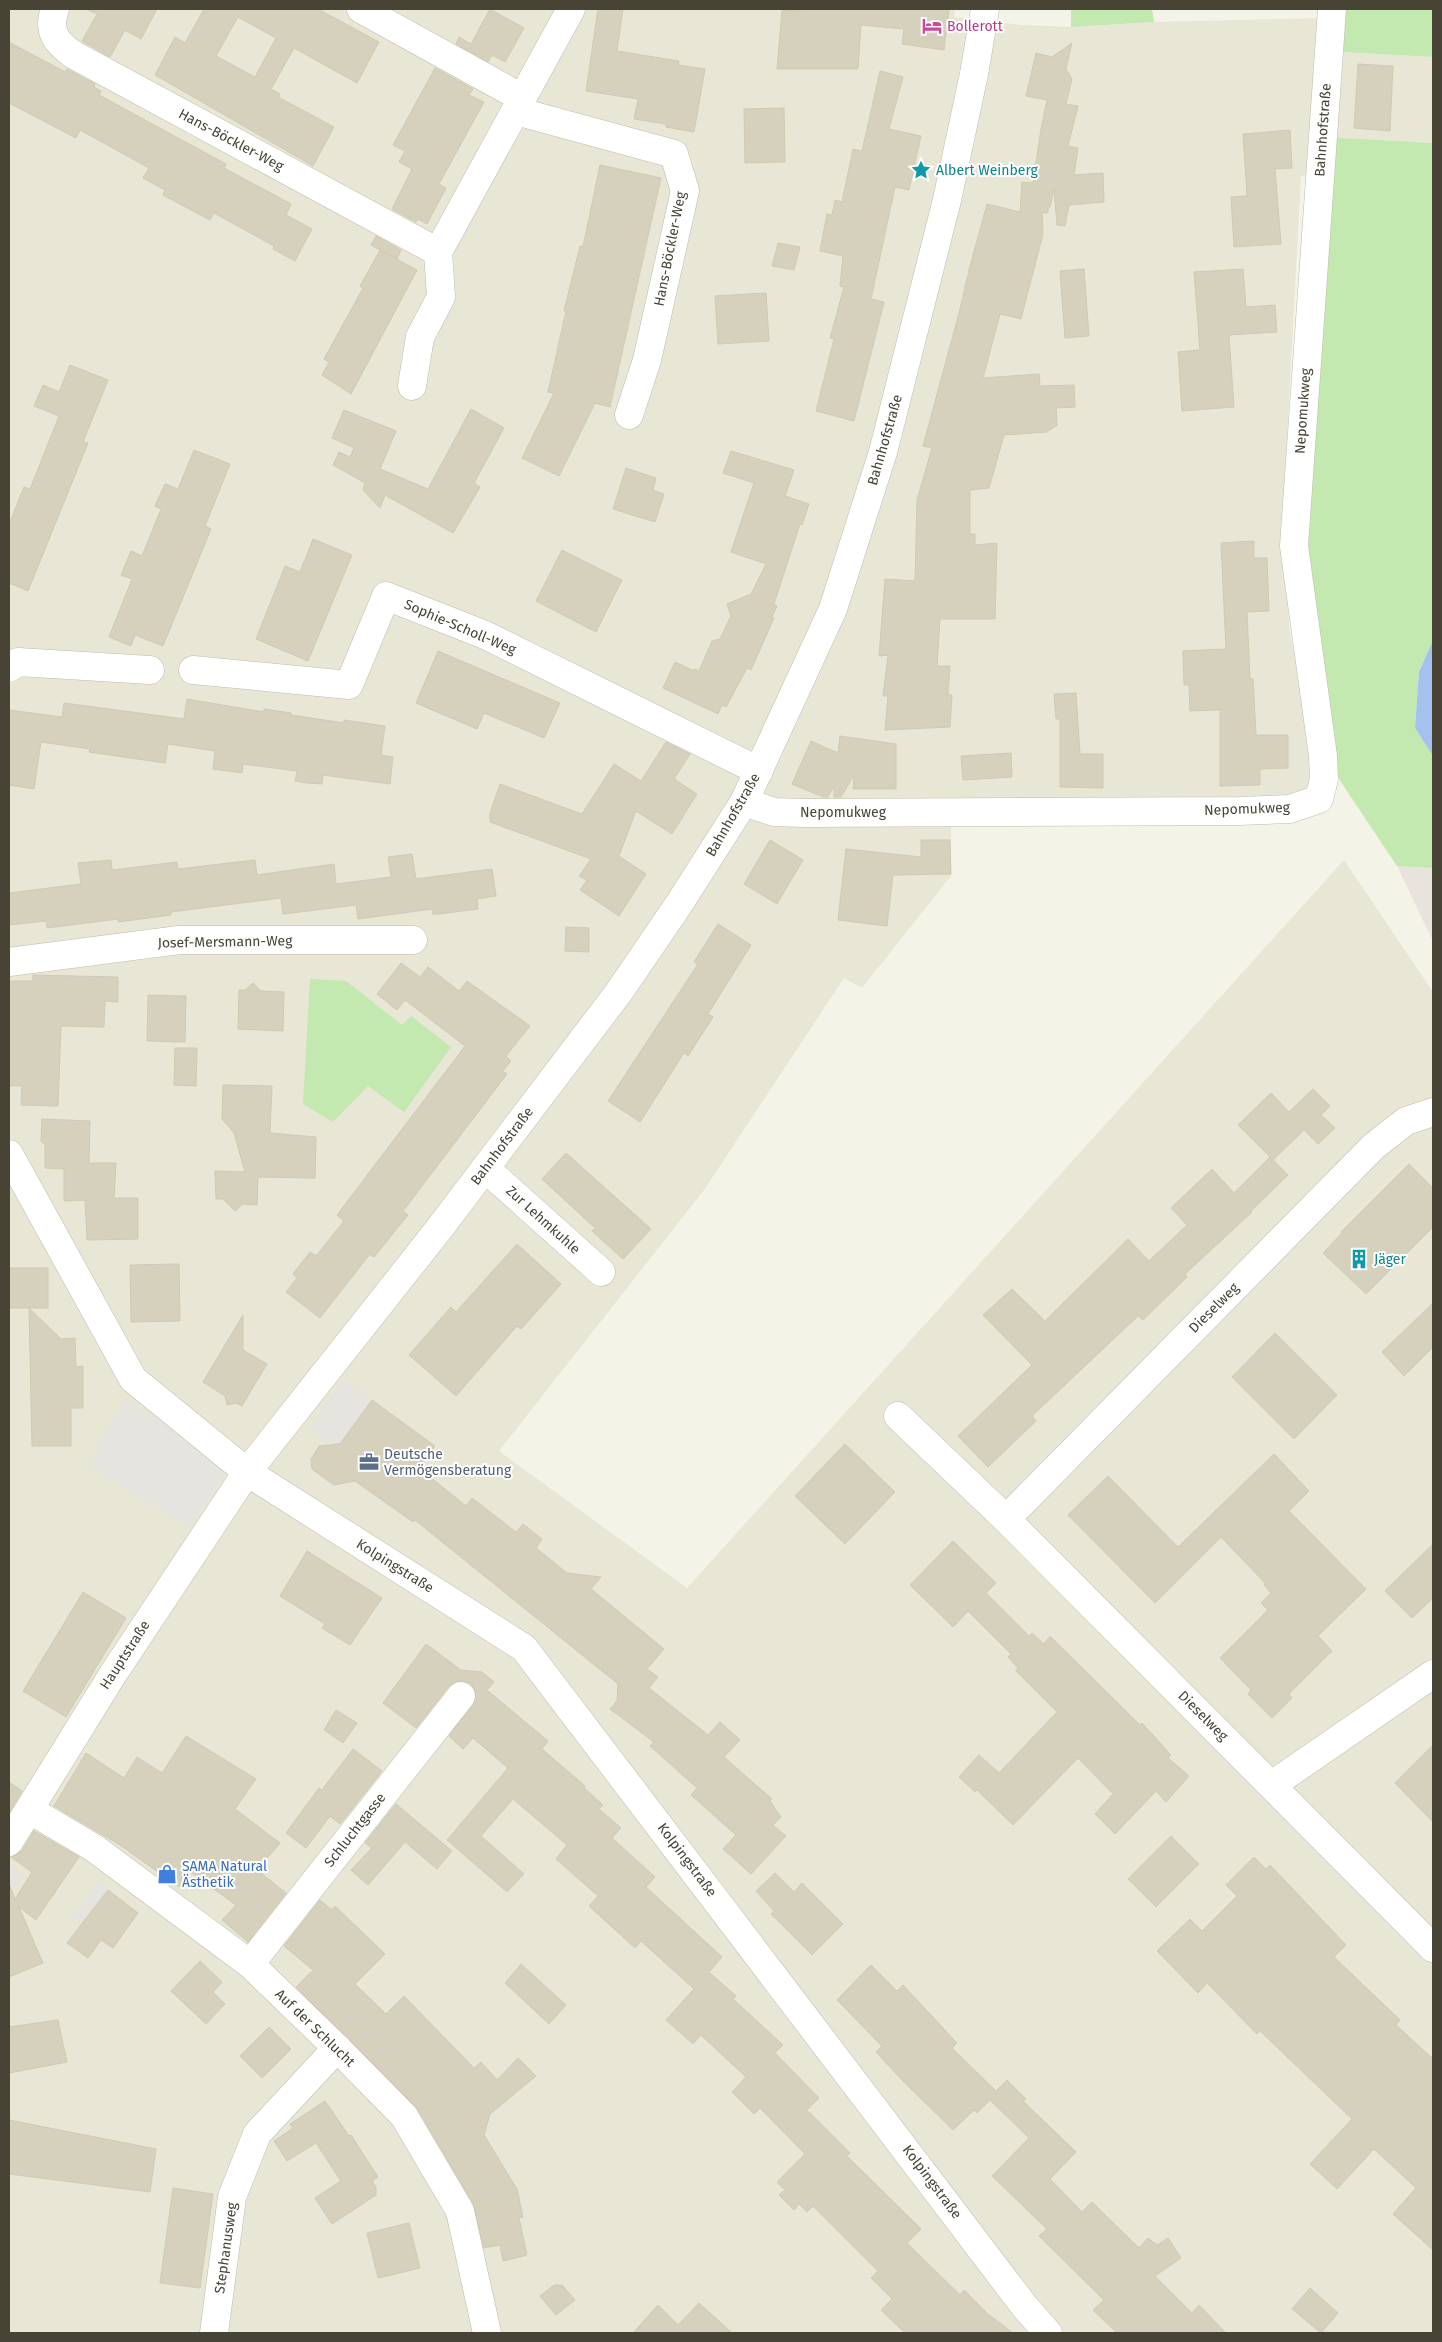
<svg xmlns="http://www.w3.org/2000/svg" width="1442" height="2342" font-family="'Fira Sans',sans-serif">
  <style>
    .residential { fill: #e8e6d5 }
    .industrial { fill: #e6e4dc }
    .green { fill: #c3e8b0 }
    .parking { fill: #e5e4df }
    .water { fill: #a4c1f0 }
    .building { fill: #d5d1bd; stroke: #d0cab0; fill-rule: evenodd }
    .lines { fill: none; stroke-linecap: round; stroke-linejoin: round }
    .minor-casing { stroke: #bfbcaa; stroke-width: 29 }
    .minor { stroke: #fff; stroke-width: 28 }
    .labels { text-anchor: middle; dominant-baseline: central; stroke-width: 4; stroke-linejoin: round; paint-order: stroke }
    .hotel-label { font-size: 14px; fill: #b23c85; stroke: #fff; text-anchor: start }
    .street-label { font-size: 14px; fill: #474436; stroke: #fff }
    .culture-label { font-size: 14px; fill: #0d838f; stroke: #fff; text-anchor: start }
    .service-label { font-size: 14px; fill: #4e5e75; stroke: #fff; text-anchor: start }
    .shop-label { font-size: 14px; fill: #366cbe; stroke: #fff; text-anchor: start }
  </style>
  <rect width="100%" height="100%" fill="#f4f3e7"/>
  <polygon class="residential" points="9,9 955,9 954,17 1022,25 1071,27 1154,22 1322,18 1341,52 1433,57 1433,143 1325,137 1322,174 1301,176 1283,511 1289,627 1315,761 1313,775 1308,786 1300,793 1286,797 951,801 951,876 862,988 844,978 704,1190 499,1451 687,1588 1344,860 1433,992 1433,2333 9,2333"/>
  <polygon class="industrial" points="1397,866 1433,868 1433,941"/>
  <g class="green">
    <polygon points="1071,9 1152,9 1154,22 1071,27"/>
    <polygon points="1327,9 1433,9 1433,57 1341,52"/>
    <polygon points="1325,137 1433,143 1433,640 1419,672 1415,728 1433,756 1433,868 1397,866 1337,776 1283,511"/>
    <polygon points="310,979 346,981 402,1025 411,1016 451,1047 404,1112 368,1086 333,1122 303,1104"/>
  </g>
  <g class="parking">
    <polygon points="343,1380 372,1400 336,1450 310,1429"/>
    <polygon points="126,1399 229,1467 191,1528 86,1464"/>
    <polygon points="9,1865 23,1876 9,1896"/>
    <polygon points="98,1882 107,1889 82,1923 73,1917"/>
  </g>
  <polygon class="water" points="1433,640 1433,756 1415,728 1419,672"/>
  <g class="building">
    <polygon points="86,9 157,9 141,39 125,30 110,57 82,41 97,14"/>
    <path d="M204,9H318L379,42L357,83L294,48L271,89L280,94L278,97L334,127L313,166L155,75L175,37L185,43ZM238,17L276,38L255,77L216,56Z"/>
    <polygon points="490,9 524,28 505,62 492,55 488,62 456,44 459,37 471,44"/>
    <polygon points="598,9 623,9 617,51 679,61 678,65 705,69 694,132 666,127 666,124 634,119 638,99 586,91"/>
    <polygon points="803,9 949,9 944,50 902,44 904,29 861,25 858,69 777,69 782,10 803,11"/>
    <polygon points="9,42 65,72 67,69 95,84 94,87 101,91 99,95 226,164 224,168 291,204 286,215 312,229 295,261 273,249 274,246 214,213 210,220 163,195 165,190 143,178 149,168 80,130 76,138 9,103"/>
    <polygon points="1072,43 1066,69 1072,79 1066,104 1078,106 1068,146 1078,148 1074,175 1103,173 1104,202 1069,205 1065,226 1057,225 1054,189 1050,207 1048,207 1048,213 1042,213 1043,234 1021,319 1000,314 983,378 1039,374 1040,386 1074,385 1075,407 1056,408 1057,425 1047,432 1004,435 989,488 970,490 970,534 975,534 975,545 997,543 995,619 940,619 937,666 950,666 948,695 952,695 950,727 885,730 888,696 883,696 888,655 879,656 885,579 915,581 917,500 932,448 923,446 959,313 970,266 987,204 1020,212 1022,182 1033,183 1041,129 1047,100 1026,96 1036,53 1052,57"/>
    <polygon points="1358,64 1393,66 1390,131 1354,128"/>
    <polygon points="435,68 473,89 469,95 484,102 439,184 446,188 427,224 418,219 416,222 392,209 412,169 399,162 405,151 393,145"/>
    <polygon points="880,71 903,77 889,129 921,136 909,190 895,187 871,299 884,302 854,421 816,411 834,339 830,338 844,287 840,286 843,256 820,251 827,214 832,215 835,200 842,202 853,149 862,151"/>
    <polygon points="784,108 785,162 745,163 744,109"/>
    <polygon points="1290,130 1292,168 1275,169 1281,244 1234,247 1231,197 1247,196 1243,134"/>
    <polygon points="600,165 661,178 610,407 595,403 559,476 522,458 554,393 548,392 566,311 564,311 580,246 583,247"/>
    <polygon points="376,236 401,250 397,259 371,245"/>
    <polygon points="778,243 800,247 794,270 772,266"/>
    <polygon points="380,250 417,270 351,394 322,375 329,362 324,359 363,288 360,286"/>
    <polygon points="1084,269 1089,336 1065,338 1060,271"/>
    <polygon points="1243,269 1246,307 1275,305 1277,332 1229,335 1234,407 1182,411 1178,352 1200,350 1194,272"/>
    <polygon points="766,293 769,341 718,344 715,296"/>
    <polygon points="70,365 108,380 83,442 88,443 28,591 9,583 9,524 24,487 30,489 59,416 34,406 43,385 59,392"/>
    <polygon points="471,409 504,428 474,483 480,487 453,533 385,495 380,508 363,490 365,483 333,465 339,452 350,457 354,448 332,438 344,410 396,431 380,469 428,489"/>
    <polygon points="194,450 230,464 205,526 211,529 163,646 135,635 131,646 109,637 132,579 121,575 131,551 142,556 161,509 155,506 165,484 178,489"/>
    <polygon points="731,451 794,470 785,496 809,504 802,525 800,524 774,604 777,606 772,617 774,618 751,670 747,668 726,707 722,705 718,714 663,688 675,662 694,671 694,669 699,671 712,641 720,639 731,616 727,604 751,594 766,564 731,552 754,483 723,473"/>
    <polygon points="626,468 656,478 653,490 664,494 655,522 613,509"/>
    <polygon points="313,539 352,555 308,661 256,639 285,566 300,572"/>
    <polygon points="1254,541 1254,558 1267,558 1269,611 1247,612 1250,679 1253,679 1256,735 1288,735 1288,768 1260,769 1260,785 1220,786 1220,710 1190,711 1189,685 1184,685 1183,651 1226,649 1221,543"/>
    <polygon points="562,550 622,580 596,632 536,601"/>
    <polygon points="438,651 560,703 544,738 484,713 477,729 416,703"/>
    <polygon points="1076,693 1080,754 1103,754 1103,788 1060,787 1060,719 1056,719 1054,694"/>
    <polygon points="187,699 264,712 264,709 291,713 291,715 344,723 344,720 385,726 381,755 393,757 390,784 323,775 322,784 308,783 295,781 297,771 243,764 242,773 213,769 215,751 168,744 165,763 89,752 90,749 41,742 34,789 9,785 9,710 62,717 64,703 184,719"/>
    <polygon points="840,736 896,744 896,789 853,789 854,775 841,797 834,797 834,789 832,789 828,797 823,797 792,784 811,741 838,753"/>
    <polygon points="666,742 690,754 674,779 697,794 672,834 636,811 619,856 646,874 619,916 580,890 587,880 579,876 591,859 490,822 490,813 500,784 582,814 614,764 641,781"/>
    <polygon points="1011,753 1012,777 963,780 961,756"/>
    <polygon points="770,840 803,860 777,904 744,884"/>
    <polygon points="921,840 950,840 951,874 893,875 887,926 838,920 846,849 921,857"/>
    <polygon points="412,854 416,879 492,869 496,896 477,899 478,909 439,914 433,914 432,909 358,919 356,905 283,914 281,898 171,912 171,915 118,922 118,919 47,928 46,921 9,925 9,893 81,884 78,863 111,860 112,870 177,862 178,869 255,860 257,875 334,864 336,884 391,877 388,857"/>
    <polygon points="718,924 751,945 708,1014 713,1017 688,1056 684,1053 640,1122 608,1101 698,964 694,962"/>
    <polygon points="566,927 589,928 589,952 565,951"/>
    <polygon points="401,963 420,977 428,967 459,991 467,981 530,1026 506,1056 511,1061 503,1071 507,1074 403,1211 408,1215 374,1257 370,1254 320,1318 286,1292 297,1278 293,1274 310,1252 316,1256 344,1221 337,1215 465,1046 405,1000 397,1010 377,994"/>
    <polygon points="33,975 118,977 118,1002 105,1001 104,1027 61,1026 58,1106 21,1105 22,1086 9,1086 9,981 33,981"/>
    <polygon points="253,983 261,991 284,992 283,1031 238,1029 239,990 245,990"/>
    <polygon points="148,995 186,996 185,1042 147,1041"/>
    <polygon points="175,1048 197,1048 196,1086 174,1085"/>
    <polygon points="223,1085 272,1086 270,1133 316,1137 315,1178 258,1177 257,1205 243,1204 235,1211 223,1199 216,1199 215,1171 245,1172 234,1133 222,1119"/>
    <polygon points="1313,1089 1330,1106 1321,1115 1335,1128 1318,1144 1304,1130 1273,1160 1238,1125 1271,1093 1289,1112"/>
    <polygon points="42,1119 90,1121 89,1163 116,1163 114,1198 138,1198 138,1239 87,1240 85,1200 64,1201 64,1169 45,1168 45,1145 41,1141"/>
    <polygon points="566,1153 651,1229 623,1259 592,1231 595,1228 542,1179"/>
    <polygon points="1270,1157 1288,1175 1251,1211 1252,1212 1185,1274 1187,1277 1143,1320 1138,1316 1032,1416 1036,1421 988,1467 958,1436 1032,1365 983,1315 1012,1289 1045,1321 1128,1239 1149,1261 1187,1225 1171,1208 1212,1169 1234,1193"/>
    <polygon points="1409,1164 1433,1188 1433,1227 1366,1294 1323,1253 1342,1233 1341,1232"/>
    <polygon points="517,1244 561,1284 521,1329 517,1326 456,1396 409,1355 451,1307 456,1312"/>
    <polygon points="179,1264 180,1321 131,1322 130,1265"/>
    <rect x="9" y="1268" width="39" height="40"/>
    <polygon points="1433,1303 1433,1347 1404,1376 1382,1352"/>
    <polygon points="29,1308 61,1339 75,1338 76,1367 83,1366 83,1408 71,1408 71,1446 32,1446"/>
    <polygon points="243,1315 243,1350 267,1364 242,1406 236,1403 227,1405 225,1396 203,1382"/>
    <polygon points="1275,1333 1337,1395 1294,1439 1232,1377"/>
    <polygon points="372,1400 435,1446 419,1468 466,1506 472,1498 516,1532 523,1524 542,1539 536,1548 567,1573 601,1577 591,1589 664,1649 647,1669 658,1677 649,1688 708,1735 720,1722 740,1740 724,1757 772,1799 770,1801 781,1817 773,1825 786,1836 751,1874 723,1849 736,1835 691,1795 697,1788 650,1746 654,1742 610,1709 617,1701 618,1684 415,1520 413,1522 355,1481 334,1485 312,1469 311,1459 319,1446 340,1444"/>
    <polygon points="845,1444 895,1492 845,1544 795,1496"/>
    <polygon points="1274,1454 1309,1491 1289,1511 1366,1589 1318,1636 1332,1651 1289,1694 1292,1698 1272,1718 1248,1694 1251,1690 1220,1658 1268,1610 1261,1603 1271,1593 1264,1585 1265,1583 1221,1537 1155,1603 1068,1515 1108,1476 1178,1547"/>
    <polygon points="953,1541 996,1583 986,1593 1029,1636 1032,1633 1044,1644 1050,1636 1140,1725 1142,1723 1171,1755 1168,1758 1189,1776 1166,1802 1156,1791 1115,1834 1095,1814 1113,1794 1078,1758 1013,1825 977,1790 975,1792 959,1777 979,1755 999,1773 1057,1712 1016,1671 1018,1668 1008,1657 1011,1654 968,1611 953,1627 910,1585"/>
    <polygon points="1433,1544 1433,1598 1412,1618 1385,1591"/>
    <polygon points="307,1551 382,1598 350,1645 322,1628 325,1624 280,1596"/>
    <polygon points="83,1592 126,1618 66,1717 23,1691"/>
    <polygon points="426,1644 461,1670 482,1672 494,1682 487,1690 548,1741 542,1749 585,1786 584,1788 603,1805 599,1809 621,1828 612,1838 655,1877 646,1887 722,1957 709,1972 736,1996 733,1999 783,2045 775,2053 819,2098 807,2110 850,2153 847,2156 921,2229 907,2243 960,2295 964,2290 988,2314 1013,2333 905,2333 881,2310 892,2299 871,2278 878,2271 813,2206 807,2212 799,2204 794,2210 779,2195 785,2190 777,2182 805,2154 760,2108 754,2114 732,2092 746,2077 701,2035 693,2044 666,2020 694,1989 641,1941 635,1948 589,1906 598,1896 556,1859 567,1845 513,1799 481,1836 524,1874 507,1892 447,1840 508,1768 473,1738 463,1749 449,1736 476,1699 475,1690 470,1683 463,1681 455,1682 449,1686 416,1728 383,1703"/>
    <polygon points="336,1710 357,1723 343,1743 324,1730"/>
    <polygon points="186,1736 256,1779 235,1809 280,1843 257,1870 286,1893 248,1942 222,1920 236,1905 190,1872 179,1887 120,1845 54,1806 86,1753 124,1778 137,1757 162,1773"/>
    <polygon points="1433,1745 1433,1822 1395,1783"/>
    <polygon points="353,1749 382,1771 340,1824 330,1816 306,1848 286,1833 319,1788 322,1790"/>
    <polygon points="9,1782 22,1791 9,1813"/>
    <polygon points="396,1804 452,1851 437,1869 405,1842 368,1885 351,1870 372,1848 365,1843"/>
    <polygon points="34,1831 79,1857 36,1920 19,1907 43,1963 9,1977 9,1883 15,1899 32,1872 11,1857 22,1851"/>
    <polygon points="1171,1836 1199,1864 1156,1907 1128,1879"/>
    <polygon points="1254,1857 1266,1869 1270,1865 1346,1945 1334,1957 1400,2020 1396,2025 1433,2059 1433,2250 1393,2214 1416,2188 1374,2149 1337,2189 1310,2164 1352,2119 1260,2031 1257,2034 1207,1983 1198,1993 1157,1951 1190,1919 1202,1931 1237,1896 1226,1885"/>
    <polygon points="775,1873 794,1892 802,1883 843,1924 812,1955 771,1914 774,1911 756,1891"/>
    <polygon points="108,1890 138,1913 113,1948 101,1940 88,1958 67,1943"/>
    <polygon points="320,1900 332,1910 335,1906 385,1954 355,1984 386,2014 404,1996 474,2068 481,2062 497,2080 518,2058 536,2076 490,2114 484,2135 517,2189 523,2217 519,2218 527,2255 503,2261 500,2245 484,2248 473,2203 417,2108 296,1987 313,1970 284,1946"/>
    <polygon points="200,1961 222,1982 213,1992 225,2004 206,2024 171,1991"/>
    <polygon points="521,1964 566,2005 549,2024 505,1983"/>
    <polygon points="871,1965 897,1991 903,1985 957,2043 952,2048 996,2091 1007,2080 1026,2099 1023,2101 1076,2152 1050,2179 1082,2212 1092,2202 1139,2248 1148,2238 1157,2245 1168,2238 1181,2258 1155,2276 1192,2313 1199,2305 1226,2333 1117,2333 1093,2310 1104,2300 1039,2236 1047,2229 992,2176 1029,2138 990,2100 977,2113 974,2110 953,2130 902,2080 876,2052 882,2046 837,2000"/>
    <polygon points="58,2020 67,2062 9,2073 9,2027"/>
    <polygon points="269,2027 291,2049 262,2078 240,2056"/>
    <polygon points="325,2101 349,2136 351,2135 378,2177 372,2181 376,2187 376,2195 332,2224 315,2198 341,2181 316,2143 287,2161 274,2141 293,2128 290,2124"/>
    <polygon points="9,2120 156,2149 150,2192 9,2174"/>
    <polygon points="173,2188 213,2194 200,2288 160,2283"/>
    <polygon points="409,2223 420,2268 378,2278 367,2233"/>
    <polygon points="554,2285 562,2285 575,2300 556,2315 540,2296"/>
    <polygon points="1310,2288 1338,2313 1321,2333 1292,2309"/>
    <polygon points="699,2303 732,2333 633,2333 658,2305 678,2325"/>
  </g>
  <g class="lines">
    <defs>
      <g id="minor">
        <path d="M55,9C47,31 56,43 74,55L438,252"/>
        <polyline points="361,9 522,98"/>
        <polyline points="516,111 674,154 685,191 647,360 629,415"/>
        <polyline points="412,386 420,337 441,297 438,252 571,9"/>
        <polyline points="9,668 18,662 150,670"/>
        <polyline points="193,670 349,685 386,596 485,635 759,771"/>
        <polyline points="744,802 774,812 802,813 1240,811 1290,809 1319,799 1324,779 1323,756 1294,546 1332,9"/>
        <polyline points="9,962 179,940 413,940"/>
        <polyline points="9,1154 133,1379 247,1472 524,1648 1025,2307 1048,2333"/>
        <polyline points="485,1168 601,1272"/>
        <polyline points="898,1416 1006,1519 1433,1948"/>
        <polyline points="1006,1519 1374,1146 1406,1121 1433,1112"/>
        <polyline points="1272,1785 1433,1674"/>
        <polyline points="30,1810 94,1848 250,1964 337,2048 404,2116 460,2211 487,2333"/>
        <polyline points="9,1842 113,1674 247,1472 439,1229 619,992 679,904 744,802 833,609 883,452 947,200 974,74 985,9"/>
        <polyline points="250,1964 461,1696"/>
        <polyline points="214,2333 232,2197 257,2134 337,2048"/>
      </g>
    </defs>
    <use href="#minor" class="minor-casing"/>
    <use href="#minor" class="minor"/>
  </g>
  <defs>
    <symbol id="hotel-bare" viewBox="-9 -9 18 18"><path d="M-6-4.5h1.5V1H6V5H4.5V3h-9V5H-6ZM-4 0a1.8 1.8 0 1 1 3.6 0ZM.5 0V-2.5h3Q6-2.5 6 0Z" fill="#d1479c" stroke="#fff" stroke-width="2.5" paint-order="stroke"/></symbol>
    <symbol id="sight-bare" viewBox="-9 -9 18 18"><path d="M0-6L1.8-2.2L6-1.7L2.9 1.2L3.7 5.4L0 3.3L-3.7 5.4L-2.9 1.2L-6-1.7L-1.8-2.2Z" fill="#0f9aa8" stroke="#fff" stroke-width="2.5" paint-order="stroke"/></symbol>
    <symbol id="building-bare" viewBox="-9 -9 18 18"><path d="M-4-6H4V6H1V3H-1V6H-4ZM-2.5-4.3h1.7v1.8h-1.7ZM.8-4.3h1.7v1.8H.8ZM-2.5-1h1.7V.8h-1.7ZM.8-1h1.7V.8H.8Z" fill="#0f9aa8" stroke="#fff" stroke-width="2.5" paint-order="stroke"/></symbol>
    <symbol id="office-bare" viewBox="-9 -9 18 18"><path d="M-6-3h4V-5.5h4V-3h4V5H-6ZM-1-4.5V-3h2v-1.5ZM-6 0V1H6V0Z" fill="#5c6f8a" stroke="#fff" stroke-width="2.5" paint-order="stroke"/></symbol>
    <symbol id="shop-bare" viewBox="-9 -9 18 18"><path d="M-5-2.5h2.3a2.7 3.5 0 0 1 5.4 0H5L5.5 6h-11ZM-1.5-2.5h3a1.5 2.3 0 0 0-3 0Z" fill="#3f7fe0" stroke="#fff" stroke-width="2.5" paint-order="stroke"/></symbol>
  </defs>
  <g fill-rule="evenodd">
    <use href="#hotel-bare" x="918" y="12" width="28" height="28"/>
    <use href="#sight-bare" x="907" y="156" width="28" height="28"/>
    <use href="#building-bare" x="1345" y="1245" width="28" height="28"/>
    <use href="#office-bare" x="355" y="1448" width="28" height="28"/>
    <use href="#shop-bare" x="153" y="1860" width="28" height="28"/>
  </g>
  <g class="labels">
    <g class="hotel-label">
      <text x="947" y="26">Bollerott</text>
    </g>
    <g class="street-label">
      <text transform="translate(1323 130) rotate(-86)">Bahnhofstraße</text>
      <text transform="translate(231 140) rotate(28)">Hans-Böckler-Weg</text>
      <text transform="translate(670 249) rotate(-79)">Hans-Böckler-Weg</text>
      <text transform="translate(1303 411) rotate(-86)">Nepomukweg</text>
      <text transform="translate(885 440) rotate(-74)">Bahnhofstraße</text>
      <text transform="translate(460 627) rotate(23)">Sophie-Scholl-Weg</text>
      <text transform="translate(1247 809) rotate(-2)">Nepomukweg</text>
      <text x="843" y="812">Nepomukweg</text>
      <text transform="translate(733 815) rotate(-60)">Bahnhofstraße</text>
      <text transform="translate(225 942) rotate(-1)">Josef-Mersmann-Weg</text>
      <text transform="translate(502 1146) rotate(-53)">Bahnhofstraße</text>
      <text transform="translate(543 1220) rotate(42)">Zur Lehmkuhle</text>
      <text transform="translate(1214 1308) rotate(-45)">Dieselweg</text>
      <text transform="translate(395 1566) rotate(32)">Kolpingstraße</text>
      <text transform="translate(125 1655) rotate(-57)">Hauptstraße</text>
      <text transform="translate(1203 1716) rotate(45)">Dieselweg</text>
      <text transform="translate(355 1830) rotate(-52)">Schluchtgasse</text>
      <text transform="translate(687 1860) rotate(53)">Kolpingstraße</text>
      <text transform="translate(315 2028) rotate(44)">Auf der Schlucht</text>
      <text transform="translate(932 2182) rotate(53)">Kolpingstraße</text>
      <text transform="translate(226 2248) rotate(-82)">Stephanusweg</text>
    </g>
    <g class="culture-label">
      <text x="936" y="170">Albert Weinberg</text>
      <text x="1374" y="1259">Jäger</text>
    </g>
    <g class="service-label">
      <text x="384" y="1454">Deutsche<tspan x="384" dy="16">Vermögensberatung</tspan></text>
    </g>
    <g class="shop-label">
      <text x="182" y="1866">SAMA Natural<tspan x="182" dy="16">Ästhetik</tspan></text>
    </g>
  </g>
  <rect width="1442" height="2342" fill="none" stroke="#474436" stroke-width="20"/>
</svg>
